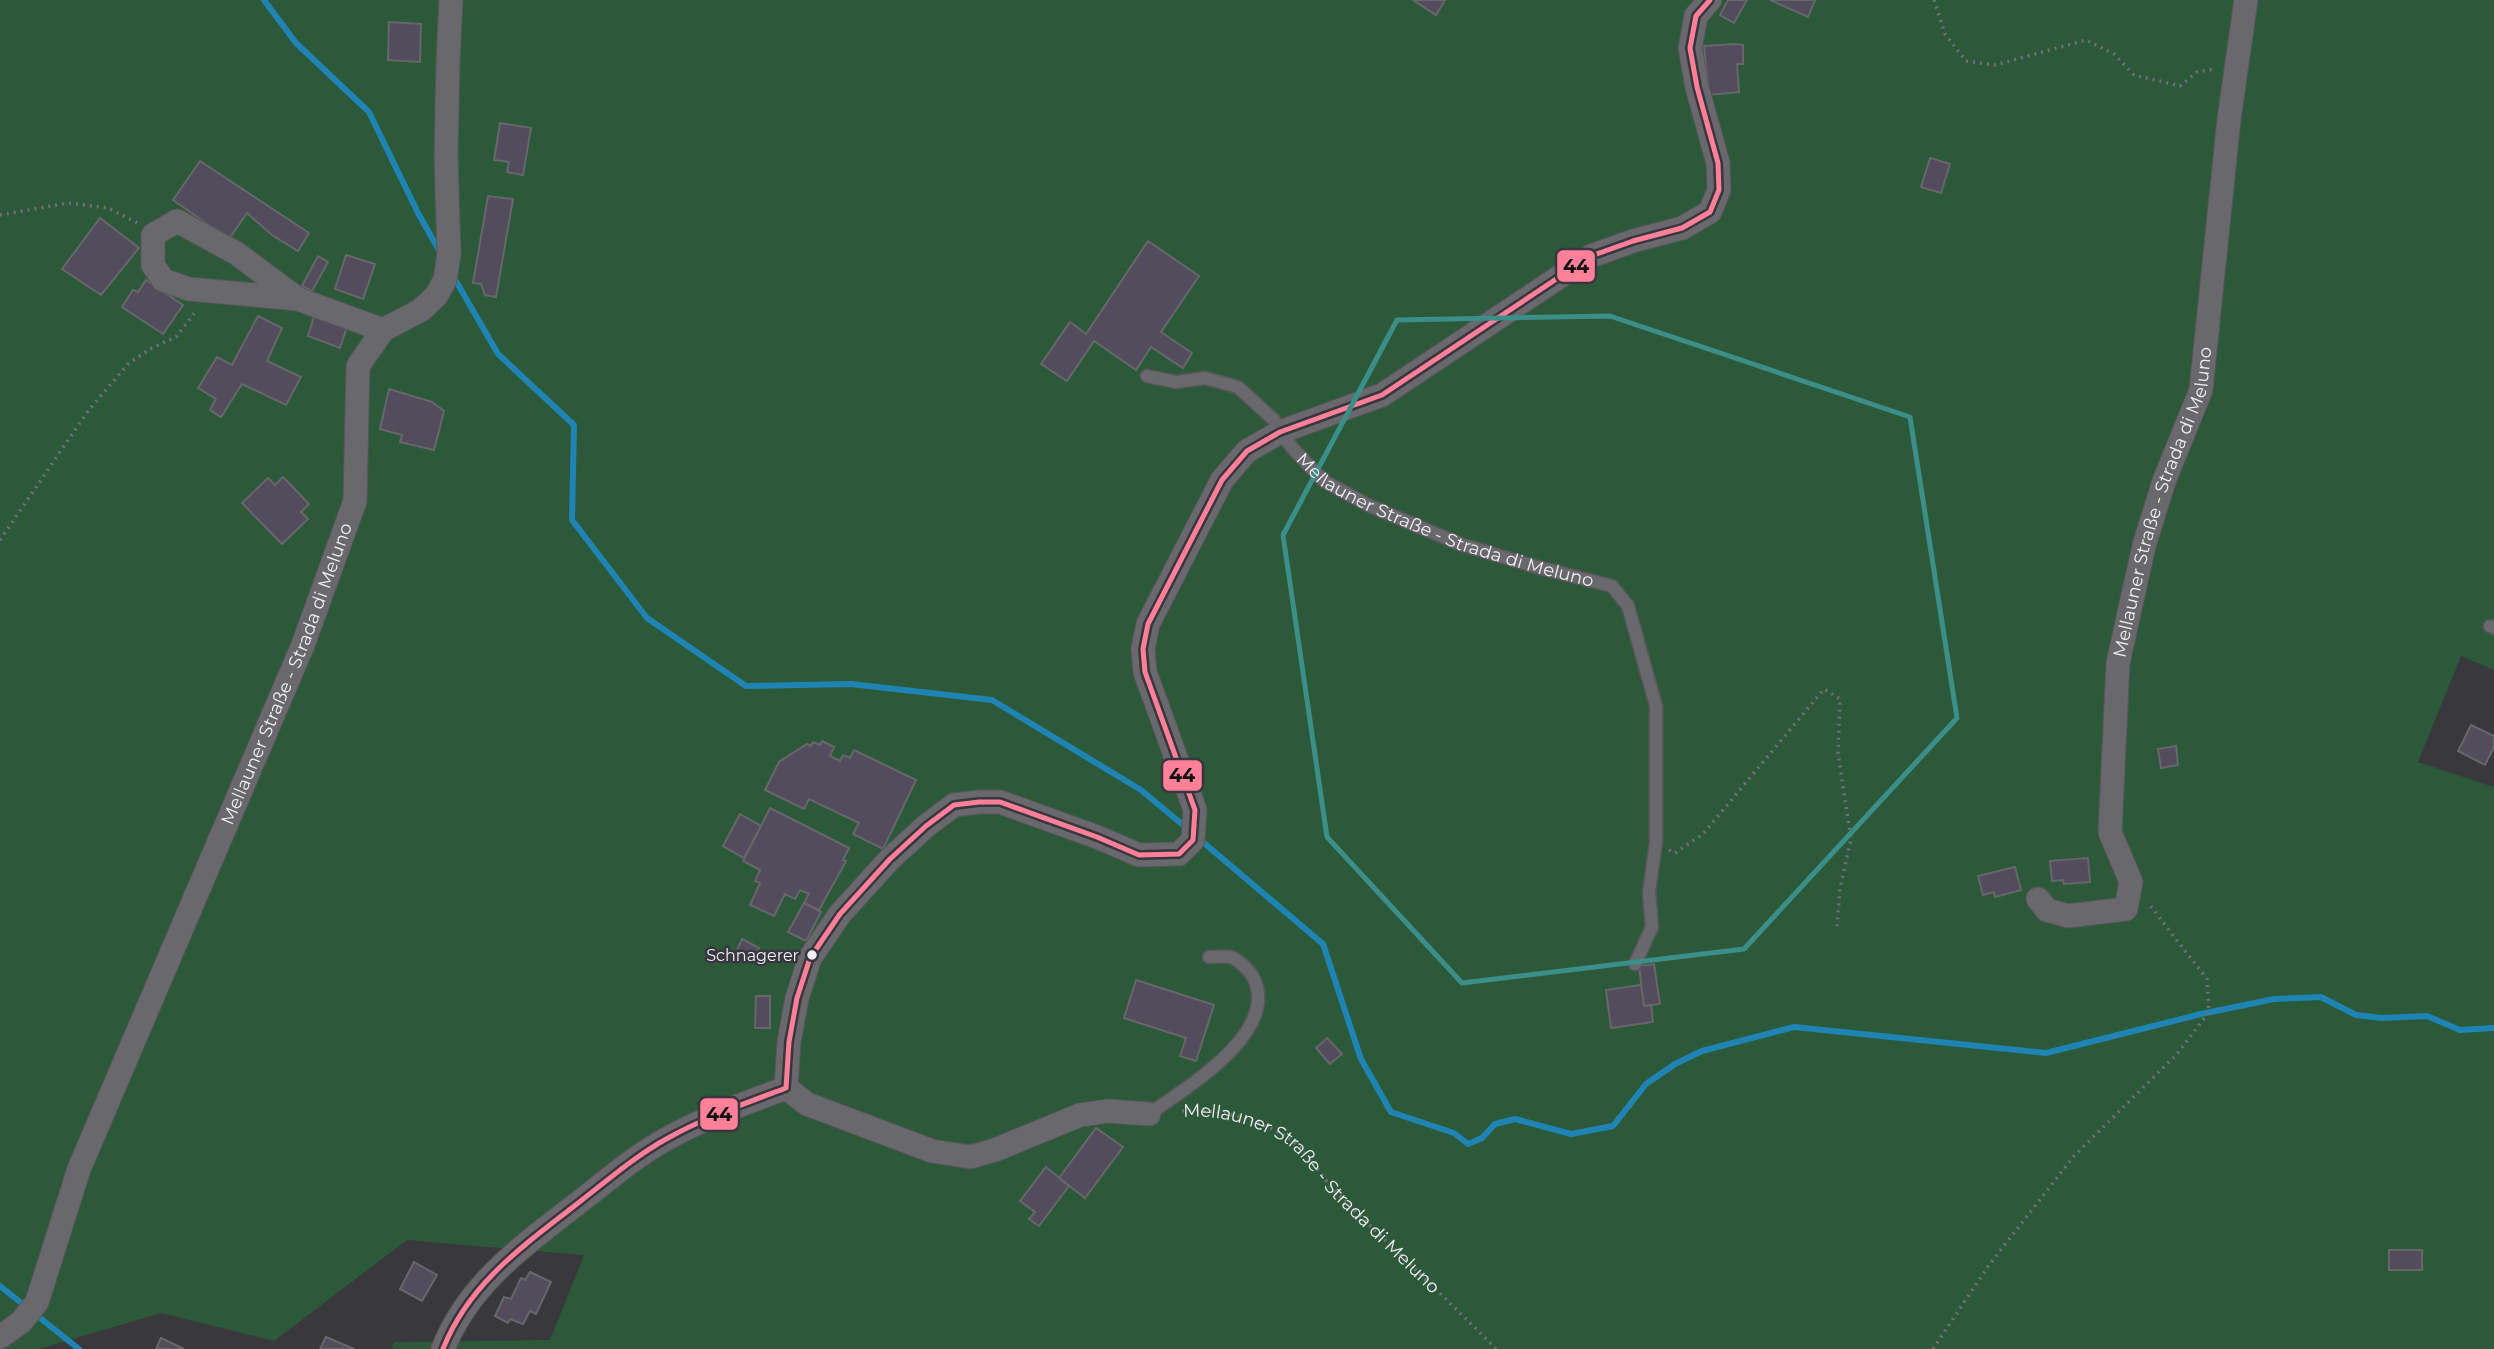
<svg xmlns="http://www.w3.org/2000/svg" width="2494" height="1349" font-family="Montserrat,sans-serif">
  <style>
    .green { fill: #2d593b }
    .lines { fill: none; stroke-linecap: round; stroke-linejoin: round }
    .stream { stroke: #1f84b4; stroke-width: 6 }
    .building { fill: #524c5c; stroke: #67666a; stroke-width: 2 }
    .lane-casing { stroke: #57565a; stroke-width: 15 }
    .street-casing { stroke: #57565a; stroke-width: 25 }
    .path { stroke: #706f73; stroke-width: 3.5; stroke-dasharray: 2 5; stroke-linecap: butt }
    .lane { stroke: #69686c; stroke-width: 12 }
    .street { stroke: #69686c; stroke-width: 23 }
    .bus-1-casing { stroke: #38363e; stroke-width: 10 }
    .bus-1 { stroke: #ff8098; stroke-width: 5 }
    .marked { fill: none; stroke: #3c8e89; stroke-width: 5; stroke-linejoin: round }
    .bus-dot { fill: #f0eef4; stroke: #38363e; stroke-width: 2.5 }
    .labels { text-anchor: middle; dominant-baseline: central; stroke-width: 5; stroke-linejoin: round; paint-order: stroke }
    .bus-label { font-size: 16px; fill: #f0eef4; stroke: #38363e; text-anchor: end }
    .street-label { font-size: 18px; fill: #f0eef4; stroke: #38363e }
    .line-badge { stroke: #38363e; stroke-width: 2.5 }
    .pale-badge-label { font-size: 19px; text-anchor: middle; font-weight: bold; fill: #111 }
  </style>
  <rect width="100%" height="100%" fill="#39383c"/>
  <polygon class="green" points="0,0 2494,0 2494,670 2461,656 2418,762 2494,787 2494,1349 392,1349 394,1342 550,1340 584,1255 407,1240 274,1341 161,1313 39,1349 0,1349"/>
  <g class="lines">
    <g class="stream">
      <polyline points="264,0 296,43 369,112 418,213 440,252"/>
      <polyline points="452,274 498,354 574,425 572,520 647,618 746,686 851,684 992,700 1141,790 1189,830"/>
      <polyline points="1197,837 1323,944 1361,1059 1391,1112 1454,1133 1468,1144 1482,1138 1495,1124 1515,1119 1571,1134 1613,1126 1646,1084 1675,1064 1702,1051 1794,1027 2046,1053 2201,1014 2274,999 2321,997 2356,1015 2382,1018 2427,1016 2460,1030 2494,1028"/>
      <polyline points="0,1286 79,1349"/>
    </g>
  </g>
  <g class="building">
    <polygon points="1413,0 1445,0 1436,15"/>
    <polygon points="1728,0 1747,0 1734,23 1720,15"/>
    <polygon points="1770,0 1815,0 1808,17"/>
    <polygon points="389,22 421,24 420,62 388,60"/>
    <polygon points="1735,44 1743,45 1743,64 1737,64 1739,92 1709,95 1704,46"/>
    <polygon points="500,123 531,128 523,175 507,172 509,162 494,160"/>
    <polygon points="1930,158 1950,164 1941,193 1921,187"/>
    <polygon points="200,161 309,233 298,251 272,235 247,213 229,239 173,200"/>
    <polygon points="488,196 513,199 496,297 485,295 481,284 473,283"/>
    <polygon points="100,218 139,248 101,295 62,269"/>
    <polygon points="1148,241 1199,276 1161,332 1192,353 1183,368 1151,347 1136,370 1094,341 1067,381 1041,364 1070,322 1086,334"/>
    <polygon points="346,255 375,264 363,299 335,289"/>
    <polygon points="318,256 328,262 312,291 302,286"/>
    <polygon points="146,280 183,305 163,334 122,307 133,290 138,292"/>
    <polygon points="258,316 282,328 267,361 301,377 286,405 242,384 221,417 210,410 216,399 198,388 217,357 232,365"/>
    <polygon points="314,316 347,327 340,348 308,336"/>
    <polygon points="389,389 432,402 444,411 434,450 400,442 402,435 380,429"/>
    <polygon points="283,477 309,504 301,512 308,519 282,544 242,503 268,478 275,485"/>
    <polygon points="2471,725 2494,736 2494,747 2485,765 2458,751"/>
    <polygon points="822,741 834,747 830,756 840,761 843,755 850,758 854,750 916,780 883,849 853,834 859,823 809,799 804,809 765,790 779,762 807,744 811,746 813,742 820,745"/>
    <polygon points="2176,746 2178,765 2161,768 2158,749"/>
    <polygon points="770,808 849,848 843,860 846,861 819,910 804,903 809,894 800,890 795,899 785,894 774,916 750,905 760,883 755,881 760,870 743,861"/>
    <polygon points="740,814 761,826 744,858 723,846"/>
    <polygon points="2088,858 2090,882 2064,884 2063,880 2052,881 2050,861"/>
    <polygon points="2015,867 2021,890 1995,897 1994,892 1983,895 1978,876"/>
    <polygon points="804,903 821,912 806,941 788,932"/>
    <polygon points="742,939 759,948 753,961 736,952"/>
    <polygon points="1654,964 1660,1004 1644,1006 1639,966"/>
    <polygon points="1136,980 1214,1005 1196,1061 1180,1056 1186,1038 1124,1018"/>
    <polygon points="1641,985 1644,1006 1651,1005 1653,1022 1611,1028 1606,990"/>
    <polygon points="756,996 770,996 770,1028 755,1028"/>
    <polygon points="1327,1038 1342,1054 1330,1064 1316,1048"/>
    <polygon points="1096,1128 1123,1147 1085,1198 1059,1178"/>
    <polygon points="1046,1167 1069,1186 1039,1226 1029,1219 1035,1212 1020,1201"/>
    <rect x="2389" y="1250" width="33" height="20"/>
    <polygon points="414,1262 437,1275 422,1301 400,1289"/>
    <polygon points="530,1272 551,1282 536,1314 530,1311 523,1324 510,1319 508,1323 495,1316 504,1297 511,1299 521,1278 525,1280"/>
    <polygon points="326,1337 354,1349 320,1349"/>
    <polygon points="161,1338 184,1349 156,1349"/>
  </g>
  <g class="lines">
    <defs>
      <g id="lane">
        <path id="s2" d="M1147,376L1176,382L1205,378L1238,387L1274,420L1280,432L1295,451L1324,481L1368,505L1460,544L1537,567L1612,586L1628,606L1656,706V842L1649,892L1652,927L1635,964"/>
        <polyline points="2490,626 2494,628"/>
        <path d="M1149,1114C1186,1088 1279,1033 1254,979C1251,972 1239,960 1231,957C1225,956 1215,957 1209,957"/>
      </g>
      <g id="street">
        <polyline points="298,299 236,253 177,221 153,235 153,265 163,280 189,289 298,299 383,330"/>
        <path id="s3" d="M2038,899L2047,910L2068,916L2126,909L2131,882L2110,832L2118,663L2144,546L2164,481L2201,390L2229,119L2246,0"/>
        <polyline points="786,1088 807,1104 932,1151 970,1157 995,1150 1080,1115 1108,1111 1149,1114"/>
        <path id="s4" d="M0,1337L21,1322L37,1302L79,1169L303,645L355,501L358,366L383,330L421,310L436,296L445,280L449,254L446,157L448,62L451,0"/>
        <path d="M443,1349C469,1282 527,1243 582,1200C610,1178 637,1155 668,1138C706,1117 746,1103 786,1088L789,1042L797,998L810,958L840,914L890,859L926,826L954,805L979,802H1000L1097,837L1139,855L1179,854L1193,840L1195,810L1145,672L1143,649L1148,624L1222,480L1247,451L1280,432L1382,395L1591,256L1633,241L1682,228L1710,212L1719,190L1718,163L1697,87L1690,48L1696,16L1710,0"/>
      </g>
    </defs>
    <use href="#lane" class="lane-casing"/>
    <use href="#street" class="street-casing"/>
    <g class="path">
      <polyline points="1934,0 1945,34 1966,61 1995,65 2086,40 2114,54 2134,75 2180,86 2197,72 2215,69"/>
      <polyline points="0,215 68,203 108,208 138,223"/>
      <polyline points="0,540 88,411 128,364 150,349 176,337 196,311"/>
      <polyline points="1669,850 1675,853 1703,834 1824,689 1840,699 1838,753 1851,839 1840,888 1837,926"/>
      <path id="s1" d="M1182,1111C1215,1108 1251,1117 1280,1133C1305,1145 1317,1172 1335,1191C1388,1244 1443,1295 1496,1349"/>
      <polyline points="1933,1349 1989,1265 2074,1156 2177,1054 2209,1012 2207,979 2148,903"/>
    </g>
    <use href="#lane" class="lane"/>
    <use href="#street" class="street"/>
    <defs>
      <path id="bus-1" d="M443,1349C469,1282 527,1243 582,1200C610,1178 637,1155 668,1138C706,1117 746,1103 786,1088L789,1042L797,998L810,958L840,914L890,859L926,826L954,805L979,802H1000L1097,837L1139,855L1179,854L1193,840L1195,810L1145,672L1143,649L1148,624L1222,480L1247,451L1280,432L1382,395L1591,256L1633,241L1682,228L1710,212L1719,190L1718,163L1697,87L1690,48L1696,16L1710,0"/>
    </defs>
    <use href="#bus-1" class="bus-1-casing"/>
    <use href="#bus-1" class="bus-1"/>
  </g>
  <path class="marked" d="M1610,316L1910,417L1957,718L1744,949L1462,983L1327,837L1283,535L1397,320Z"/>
  <circle class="bus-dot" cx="812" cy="955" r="6"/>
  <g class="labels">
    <g class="bus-label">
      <text x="799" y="955">Schnagerer</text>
    </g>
    <g class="street-label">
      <text stroke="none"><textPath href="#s3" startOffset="513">Mellauner Straße - Strada di Meluno</textPath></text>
      <text stroke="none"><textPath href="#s2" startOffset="348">Mellauner Straße - Strada di Meluno</textPath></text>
      <text stroke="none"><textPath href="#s4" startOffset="728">Mellauner Straße - Strada di Meluno</textPath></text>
      <text stroke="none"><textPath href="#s1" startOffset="163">Mellauner Straße - Strada di Meluno</textPath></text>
    </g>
  </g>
  <g class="line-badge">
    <rect x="1556" y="249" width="40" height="34" rx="7" fill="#ff8098"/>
    <rect x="1162" y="759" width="41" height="33" rx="7" fill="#ff8098"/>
    <rect x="699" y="1097" width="40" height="34" rx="7" fill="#ff8098"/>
  </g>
  <g class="pale-badge-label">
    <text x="1576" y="273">44</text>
    <text x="1182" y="782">44</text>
    <text x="719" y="1121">44</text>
  </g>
</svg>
